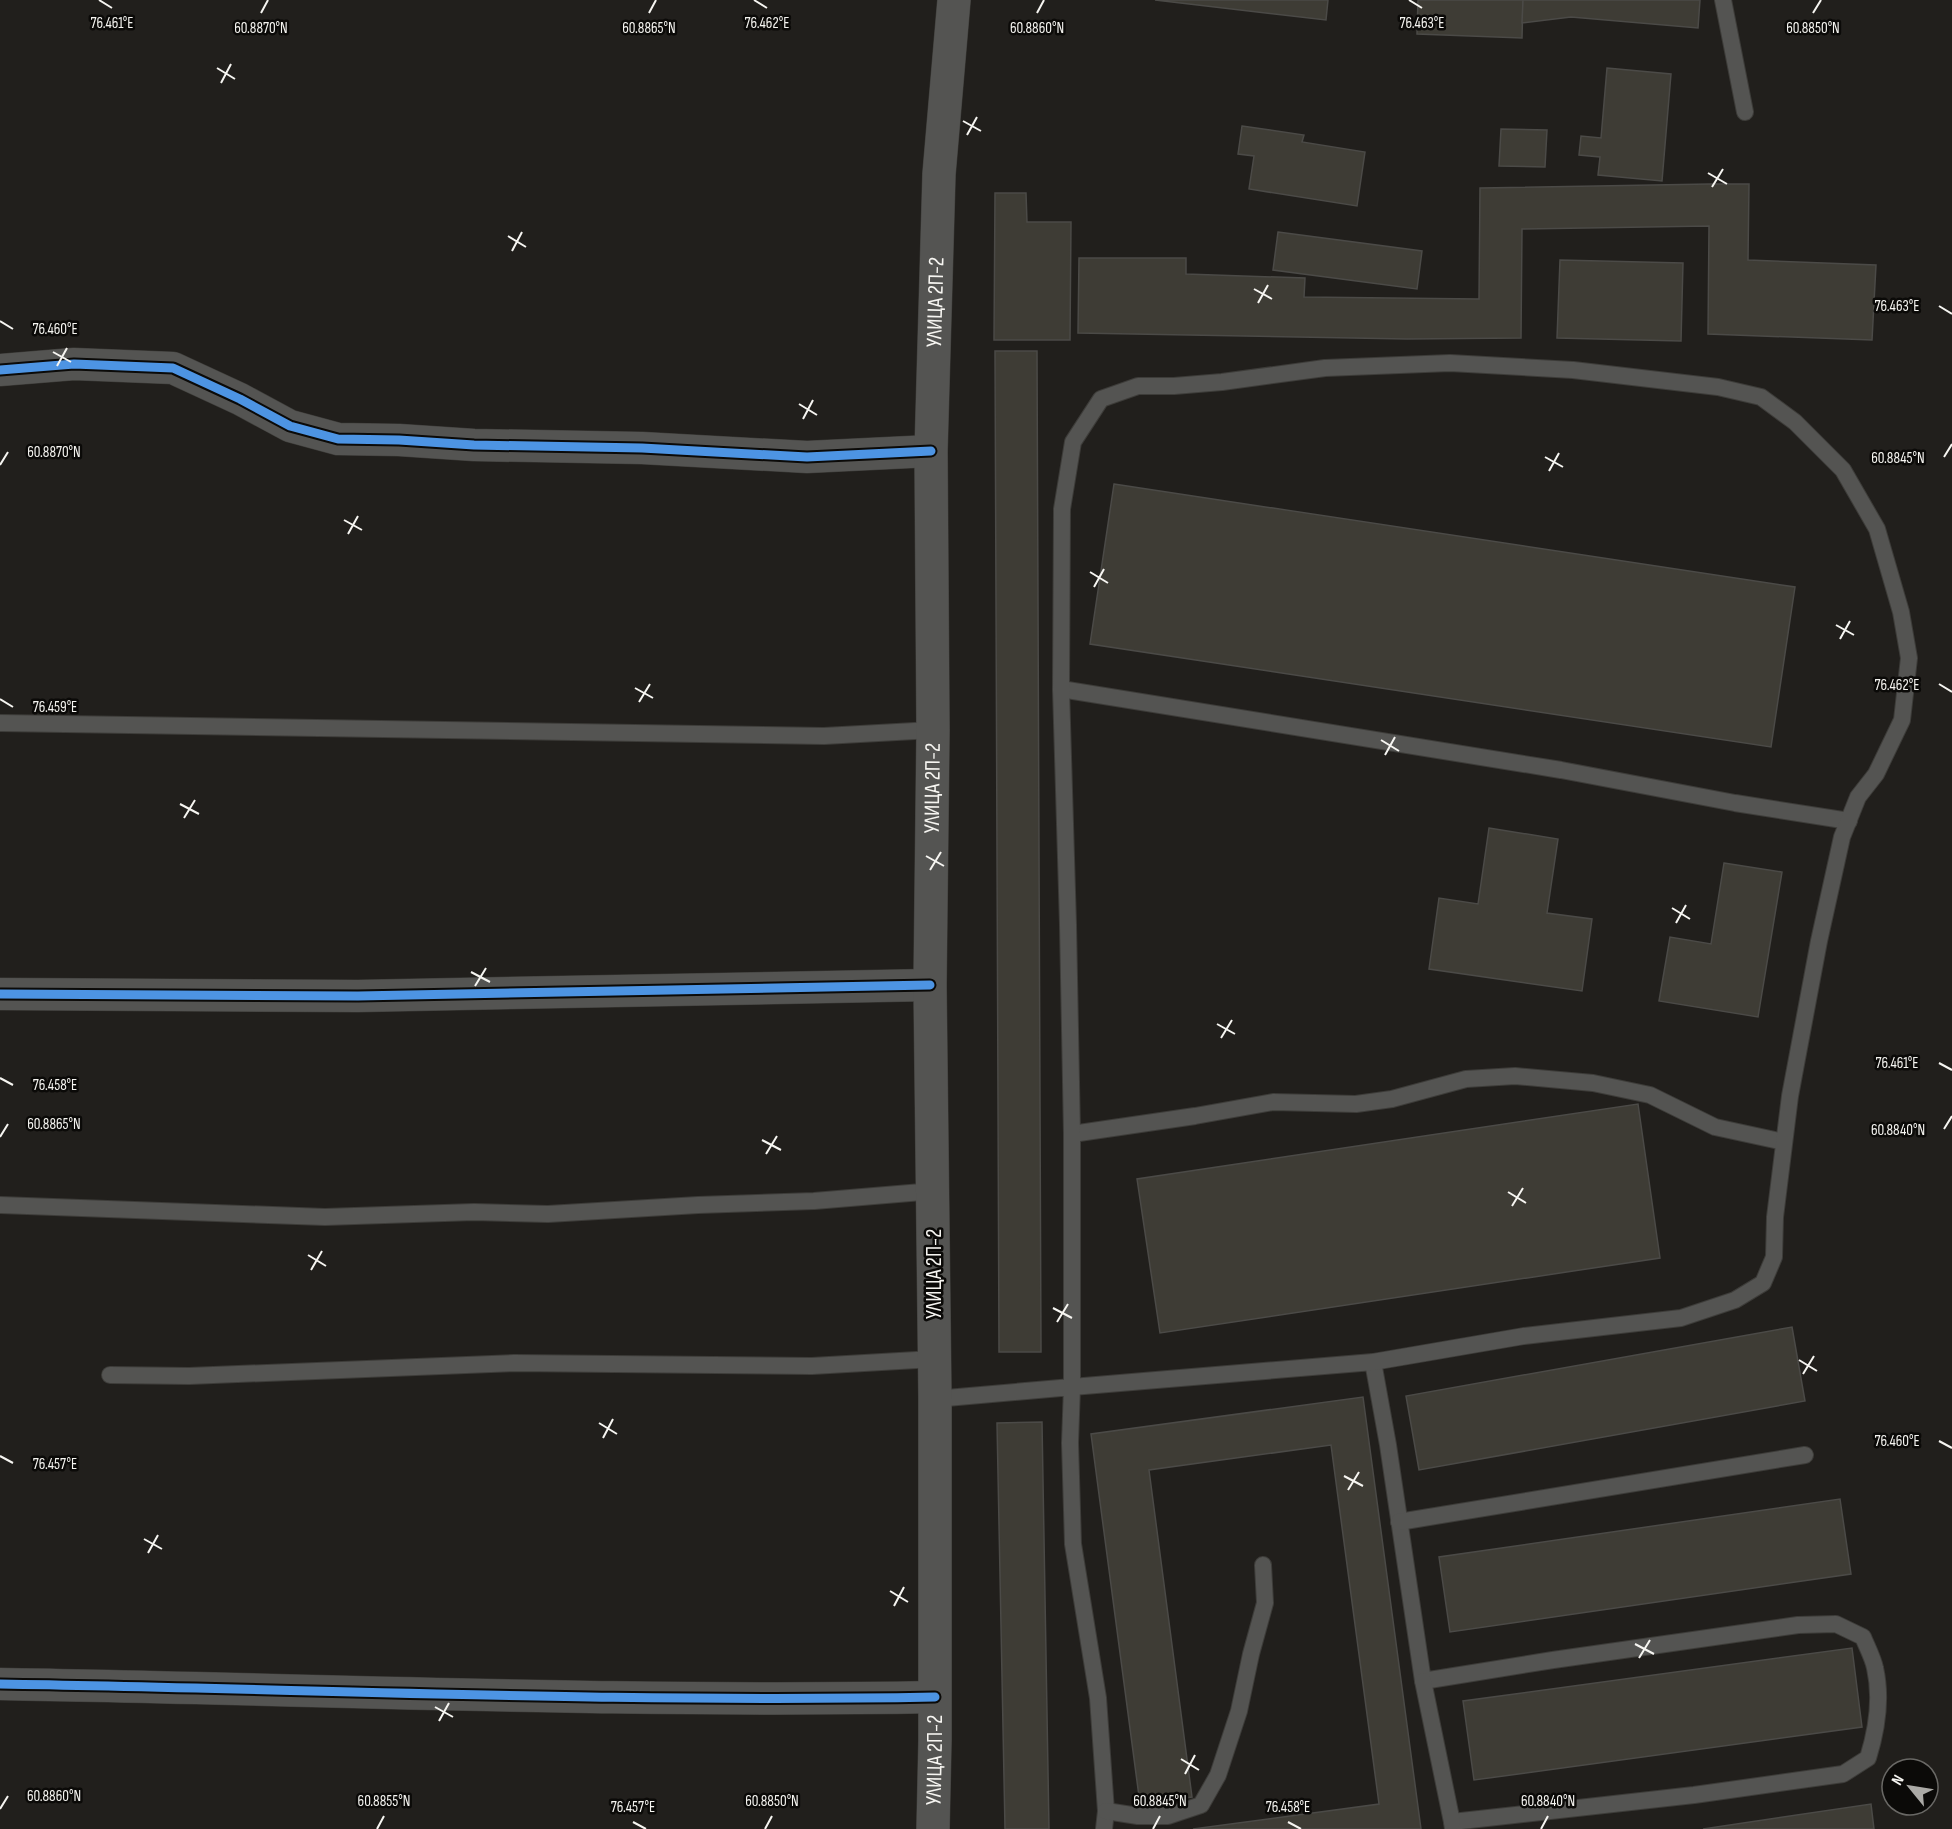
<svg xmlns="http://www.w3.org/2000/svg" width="1952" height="1829" font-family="'Sofia Sans Condensed',sans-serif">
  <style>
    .building { fill: #3e3c35; stroke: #4b4a47; stroke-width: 1.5 }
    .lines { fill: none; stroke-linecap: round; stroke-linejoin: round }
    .service-casing { stroke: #3d3c39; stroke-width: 18 }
    .minor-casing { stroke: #3d3c39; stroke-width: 33 }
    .secondary-casing { stroke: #3d3c39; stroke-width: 34 }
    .service { stroke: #545452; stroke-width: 16 }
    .minor { stroke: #545452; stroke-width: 32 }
    .secondary { stroke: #545452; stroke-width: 33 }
    .cycleway-casing { stroke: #0b0a08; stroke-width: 13 }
    .cycleway { stroke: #4d94e3; stroke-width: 9 }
    .ticks { fill: none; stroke: #f6f5f1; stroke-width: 2 }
    .labels { text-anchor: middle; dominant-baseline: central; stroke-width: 5; stroke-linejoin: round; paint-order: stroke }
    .street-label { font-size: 22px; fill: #f6f5f1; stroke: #0b0a08 }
    .ticks-label { font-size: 15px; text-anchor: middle; fill: #f6f5f1; stroke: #0b0a08; stroke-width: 5; stroke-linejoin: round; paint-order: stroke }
  </style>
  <rect width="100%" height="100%" fill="#211f1c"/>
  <g class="building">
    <polygon points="1155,0 1328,0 1326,20"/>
    <polygon points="1418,0 1523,0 1522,38 1417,34"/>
    <polygon points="1523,0 1700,0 1698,28 1571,17 1522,23"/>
    <polygon points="1607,68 1671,74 1662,181 1598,175 1600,157 1579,155 1581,136 1601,138"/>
    <polygon points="1242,126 1304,135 1302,142 1365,152 1357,206 1249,189 1254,156 1238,154"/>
    <polygon points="1501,129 1547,130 1545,167 1499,166"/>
    <polygon points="1710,184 1749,184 1748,260 1876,265 1872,340 1708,334 1709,226 1522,229 1521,338 1407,339 1078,333 1079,258 1186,258 1186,274 1305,278 1304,297 1479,299 1480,188"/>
    <polygon points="995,193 1026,193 1027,222 1071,222 1070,340 994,340"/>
    <polygon points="1278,232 1422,251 1417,289 1273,270"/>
    <polygon points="1560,260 1683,263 1681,341 1557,338"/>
    <polygon points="995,351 1037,351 1041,1352 999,1352"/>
    <polygon points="1114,484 1795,587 1771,747 1090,644"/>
    <polygon points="1489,828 1558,839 1547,913 1592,919 1582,991 1429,969 1439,898 1478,904"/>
    <polygon points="1724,863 1782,872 1758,1017 1659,1001 1670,937 1711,944"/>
    <polygon points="1638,1104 1660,1258 1160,1333 1137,1179"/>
    <polygon points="1792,1327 1805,1401 1419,1470 1406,1396"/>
    <polygon points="1363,1397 1421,1829 1193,1829 1379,1804 1331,1445 1149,1470 1192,1797 1140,1804 1091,1434"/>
    <polygon points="1042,1422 1049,1829 1005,1829 997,1423"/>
    <polygon points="1840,1499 1851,1574 1450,1632 1439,1557"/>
    <polygon points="1852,1648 1862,1727 1474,1780 1463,1701"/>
    <polygon points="1871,1804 1874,1829 1703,1829"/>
  </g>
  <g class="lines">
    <defs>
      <g id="service">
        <polyline points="1723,0 1745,112"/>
        <polyline points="1061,689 1561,770 1735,803 1849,821"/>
        <polyline points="0,723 824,736 933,730"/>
        <polyline points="1072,1134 1195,1116 1273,1102 1356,1104 1392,1099 1466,1079 1515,1076 1593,1083 1650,1095 1715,1127 1784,1142"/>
        <polyline points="0,1205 325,1217 474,1212 548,1214 698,1205 814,1201 934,1191"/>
        <path d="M1373,1362L1388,1445L1423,1681L1553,1660L1798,1625L1836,1624L1863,1637C1867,1647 1873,1658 1875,1668C1882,1699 1877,1729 1868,1758L1843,1774L1694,1795L1452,1822L1453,1829"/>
        <polyline points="110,1375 189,1376 514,1363 812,1366 934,1359"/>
        <polyline points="935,1399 1072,1387 1373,1362 1524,1336 1681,1318 1735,1300 1763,1283 1774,1257 1775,1217 1790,1096 1819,941 1842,837 1858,797 1876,774 1902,720 1909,658 1901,612 1877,529 1843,470 1795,422 1761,397 1718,387 1573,370 1450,363 1325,368 1222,382 1174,386 1138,386 1101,399 1073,442 1062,509 1061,689 1068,925 1072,1134 1072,1387 1070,1443 1073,1544 1098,1698 1106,1811 1104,1829"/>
        <polyline points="1399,1522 1805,1455"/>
        <polyline points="1423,1681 1452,1822"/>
        <polyline points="1106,1811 1138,1816 1168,1816 1201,1805 1218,1775 1239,1711 1251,1654 1265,1603 1263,1565"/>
      </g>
      <g id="minor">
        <polyline points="0,370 74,364 173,368 240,399 290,426 338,439 399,440 474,445 642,448 807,457 931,451"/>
        <polyline points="0,994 358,996 930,985"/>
        <path d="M0,1684C312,1689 624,1703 935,1697"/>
      </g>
      <g id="secondary">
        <path id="s1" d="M933,1829L935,1740V1399L930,985L933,730L931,451L939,174L954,0"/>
      </g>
    </defs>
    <use href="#service" class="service-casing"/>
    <use href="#minor" class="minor-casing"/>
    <use href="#secondary" class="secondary-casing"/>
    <use href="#service" class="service"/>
    <use href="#minor" class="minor"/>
    <use href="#secondary" class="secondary"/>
    <defs>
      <g id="cycleway">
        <polyline points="0,370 74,364 173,368 240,399 290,426 338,439 399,440 474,445 642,448 807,457 931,451"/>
        <polyline points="0,994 358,996 930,985"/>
        <path d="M0,1684C312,1689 624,1703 935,1697"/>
      </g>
    </defs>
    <use href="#cycleway" class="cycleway-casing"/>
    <use href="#cycleway" class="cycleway"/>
  </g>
  <path class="ticks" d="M99,0L112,8M754,0L767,8M1409,0L1422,8M261,13L268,0M649,13L656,0M1037,13L1044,0M1813,13L1821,0M217,68L235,79M221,83L231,64M963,121L981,131M967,135L977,117M1708,173L1727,184M1712,187L1723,169M508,236L526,247M512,251L522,232M1254,289L1272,299M1258,303L1268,285M1939,306L1952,314M0,321L13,329M53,352L71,362M57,366L67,348M799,404L817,415M803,419L813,400M1545,457L1563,467M1944,457L1952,444M0,465L8,452M1549,471L1559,453M344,520L362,530M348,534L358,516M1090,572L1108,583M1094,587L1104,569M1836,625L1854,635M1840,639L1850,621M1939,684L1952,692M635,688L653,698M0,699L13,707M639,702L650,684M1381,740L1399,751M1385,755L1395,737M180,804L199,814M184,818L195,800M926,856L944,866M930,870L941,852M1672,908L1690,919M1676,923L1686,905M471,972L490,982M475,986L486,968M1217,1024L1235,1034M1221,1038L1232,1020M1939,1063L1952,1070M0,1078L13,1085M1944,1129L1952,1116M0,1137L8,1124M762,1140L781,1150M766,1154L777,1136M1508,1192L1526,1203M1512,1206L1523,1188M308,1255L326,1266M311,1270L322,1251M1053,1308L1072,1318M1057,1322L1068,1304M1799,1360L1817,1371M1803,1374L1814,1356M599,1423L617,1434M603,1438L613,1419M1939,1441L1952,1448M0,1456L13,1463M1344,1476L1363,1486M1348,1490L1359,1472M144,1539L162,1549M148,1553L158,1535M890,1591L908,1602M894,1606L904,1587M1635,1644L1654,1654M1639,1658L1650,1640M435,1707L453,1717M439,1721L449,1703M1181,1759L1199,1770M1185,1774L1195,1755M0,1809L8,1796M633,1822L646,1829M1288,1822L1301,1829M377,1829L384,1816M765,1829L772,1816M1153,1829L1160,1816M1541,1829L1548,1816"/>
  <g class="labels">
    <g class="street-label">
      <text stroke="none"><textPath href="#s1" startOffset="1527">УЛИЦА 2П-2</textPath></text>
      <text stroke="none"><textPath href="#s1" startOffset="1041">УЛИЦА 2П-2</textPath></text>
      <text transform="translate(934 1274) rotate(-90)">УЛИЦА 2П-2</text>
      <text stroke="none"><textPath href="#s1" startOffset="69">УЛИЦА 2П-2</textPath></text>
    </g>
  </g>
  <g class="ticks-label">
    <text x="112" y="28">76.461°E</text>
    <text x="767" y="28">76.462°E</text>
    <text x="1422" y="28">76.463°E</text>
    <text x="261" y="33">60.8870°N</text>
    <text x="1037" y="33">60.8860°N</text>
    <text x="1813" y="33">60.8850°N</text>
    <text x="649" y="33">60.8865°N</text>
    <text x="1897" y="311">76.463°E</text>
    <text x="55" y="334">76.460°E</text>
    <text x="54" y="457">60.8870°N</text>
    <text x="1898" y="463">60.8845°N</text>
    <text x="1897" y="690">76.462°E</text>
    <text x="55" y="712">76.459°E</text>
    <text x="1897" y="1068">76.461°E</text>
    <text x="55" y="1090">76.458°E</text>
    <text x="54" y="1129">60.8865°N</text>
    <text x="1898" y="1135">60.8840°N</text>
    <text x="1897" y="1446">76.460°E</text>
    <text x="55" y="1469">76.457°E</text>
    <text x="54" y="1801">60.8860°N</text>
    <text x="384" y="1806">60.8855°N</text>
    <text x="772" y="1806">60.8850°N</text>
    <text x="1160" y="1806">60.8845°N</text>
    <text x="1548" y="1806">60.8840°N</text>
    <text x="633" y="1812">76.457°E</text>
    <text x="1288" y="1812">76.458°E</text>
  </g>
  <g transform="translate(1910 1787) rotate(300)"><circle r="28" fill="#0b0a08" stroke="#696865" stroke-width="1.5"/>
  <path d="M0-4.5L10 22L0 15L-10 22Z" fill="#abaaa6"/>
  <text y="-9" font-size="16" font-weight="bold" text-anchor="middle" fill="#f6f5f1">N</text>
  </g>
</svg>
